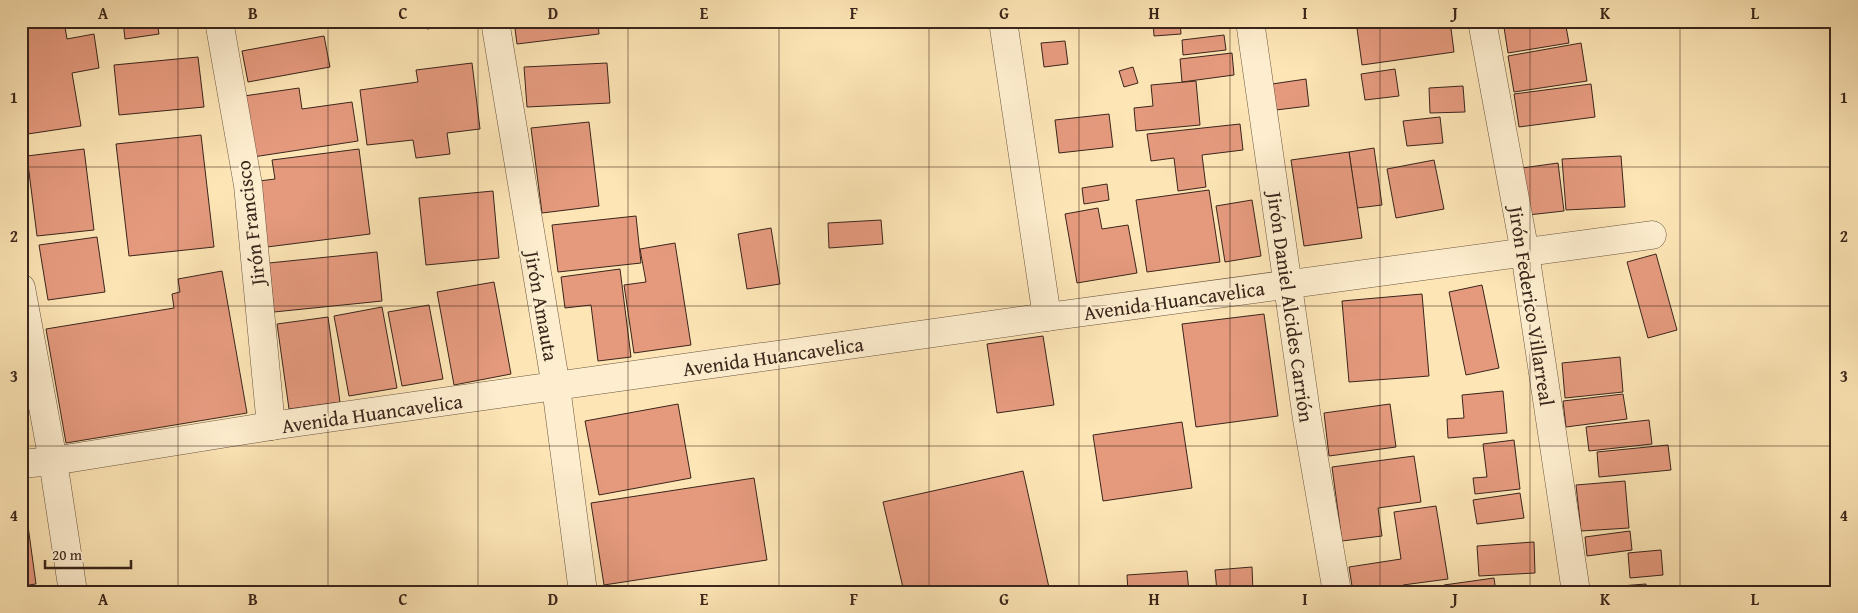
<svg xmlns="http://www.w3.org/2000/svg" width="1858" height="613" font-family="'Gentium Book Plus',serif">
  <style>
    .building { fill: #e59a7e; stroke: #3a251b }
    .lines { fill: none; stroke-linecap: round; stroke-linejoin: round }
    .minor-casing { stroke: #6b5542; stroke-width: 29 }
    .minor { stroke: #feeecf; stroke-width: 28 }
    .grid { fill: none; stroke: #3a251b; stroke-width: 1; stroke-opacity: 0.55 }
    .labels { text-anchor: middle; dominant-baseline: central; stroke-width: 4.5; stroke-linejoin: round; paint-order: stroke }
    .street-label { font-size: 20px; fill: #3a251b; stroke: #feeecf }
    .neatline { fill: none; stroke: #3a251b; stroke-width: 2 }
    .grid-label { font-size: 16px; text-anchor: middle; font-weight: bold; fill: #3a251b }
  </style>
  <rect width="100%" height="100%" fill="#fde5b5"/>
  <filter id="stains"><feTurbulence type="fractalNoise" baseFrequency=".004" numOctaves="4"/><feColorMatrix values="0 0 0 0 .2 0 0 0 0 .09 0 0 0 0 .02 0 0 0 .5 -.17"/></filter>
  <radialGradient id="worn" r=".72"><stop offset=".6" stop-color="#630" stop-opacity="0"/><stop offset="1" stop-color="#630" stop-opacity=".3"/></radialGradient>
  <g class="building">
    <polygon points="21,21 64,21 67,39 94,34 99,68 72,73 81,126 21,135"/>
    <polygon points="123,21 157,21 159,34 125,39"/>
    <polygon points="318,21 344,21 319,26"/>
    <polygon points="426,21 459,21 459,24 427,29"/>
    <polygon points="514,21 598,21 599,34 517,44"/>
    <polygon points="1153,21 1180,21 1181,34 1154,36"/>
    <polygon points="1270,21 1309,21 1271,28"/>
    <polygon points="1356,21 1450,21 1454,52 1362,65"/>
    <polygon points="1503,21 1565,21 1569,43 1508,53"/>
    <polygon points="1224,35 1226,50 1183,55 1182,40"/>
    <polygon points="324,36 330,67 248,82 242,51"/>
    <polygon points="1065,41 1068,64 1044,67 1041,43"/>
    <polygon points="1581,43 1587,81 1514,92 1508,56"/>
    <polygon points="1232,53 1234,75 1182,82 1180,59"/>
    <polygon points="198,57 204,107 119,115 114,65"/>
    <polygon points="472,63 480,129 447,133 450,154 416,158 413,140 367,145 360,90 418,82 416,70"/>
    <polygon points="607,63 610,103 527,107 524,67"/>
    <polygon points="1133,67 1138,83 1124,87 1119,71"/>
    <polygon points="1395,69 1399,96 1365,100 1361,74"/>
    <polygon points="1306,79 1309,106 1276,110 1272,84"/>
    <polygon points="1196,81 1200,125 1136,131 1134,108 1153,106 1151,85"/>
    <polygon points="1591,84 1595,117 1519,127 1514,94"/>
    <polygon points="1463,86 1465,112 1430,113 1429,88"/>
    <polygon points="299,88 302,109 352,102 358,141 253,157 244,96"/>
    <polygon points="1109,114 1113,147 1059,153 1055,120"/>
    <polygon points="1440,117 1443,143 1407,146 1403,121"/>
    <polygon points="589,122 599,206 542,213 531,128"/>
    <polygon points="1240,124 1243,150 1202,155 1206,187 1178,191 1174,158 1151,161 1147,134"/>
    <polygon points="201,135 214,247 129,256 116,144"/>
    <polygon points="1374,148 1382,205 1357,208 1349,152"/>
    <polygon points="84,149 94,230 37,236 27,156"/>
    <polygon points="359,149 370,234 267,247 259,181 275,179 272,160"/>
    <polygon points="1349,152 1362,238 1304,246 1291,160"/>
    <polygon points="1621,156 1625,207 1566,210 1562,159"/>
    <polygon points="1434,160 1444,209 1396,218 1387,169"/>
    <polygon points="1558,163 1564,211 1528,215 1522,168"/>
    <polygon points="1107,184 1109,200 1084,204 1082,188"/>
    <polygon points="1209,190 1220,262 1147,272 1136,200"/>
    <polygon points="493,191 499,258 426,265 419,198"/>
    <polygon points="1252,200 1261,256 1225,262 1216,206"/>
    <polygon points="1098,208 1102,229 1128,225 1137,273 1077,283 1065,214"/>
    <polygon points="636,216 641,263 558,272 552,225"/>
    <polygon points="881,220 883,244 829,248 828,223"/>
    <polygon points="771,228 780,284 747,289 738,234"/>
    <polygon points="97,237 105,292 48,300 39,245"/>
    <polygon points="675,243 691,345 634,353 624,285 646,282 640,249"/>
    <polygon points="377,252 382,301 274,312 269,263"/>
    <polygon points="1656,254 1677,330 1648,338 1627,262"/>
    <polygon points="620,269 631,357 598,361 591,305 565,308 561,277"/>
    <polygon points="222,271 247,413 66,443 46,329 174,308 172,294 180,292 178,279"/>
    <polygon points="494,282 511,374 454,385 437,292"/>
    <polygon points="1482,285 1499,368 1466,375 1449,292"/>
    <polygon points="1422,294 1429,376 1349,382 1342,301"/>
    <polygon points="429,305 443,379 402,386 388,312"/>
    <polygon points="382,307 397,388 349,396 334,316"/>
    <polygon points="1264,314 1278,416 1196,427 1182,324"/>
    <polygon points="328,317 340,402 289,409 277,324"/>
    <polygon points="1043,336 1054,405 997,413 987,344"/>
    <polygon points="1620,357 1623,392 1565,398 1562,363"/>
    <polygon points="1503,391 1507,433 1448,438 1447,419 1464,418 1462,395"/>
    <polygon points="1623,394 1627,419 1566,427 1563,401"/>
    <polygon points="678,404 691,478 599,495 585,421"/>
    <polygon points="1390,404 1396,447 1329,456 1324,413"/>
    <polygon points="1649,420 1652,444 1589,451 1586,427"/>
    <polygon points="1182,422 1192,488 1103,501 1093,435"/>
    <polygon points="1514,440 1520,489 1475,494 1473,478 1487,477 1483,444"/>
    <polygon points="1668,445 1671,470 1599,477 1597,452"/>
    <polygon points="1414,456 1421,502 1378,508 1382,536 1342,541 1332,467"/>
    <polygon points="1023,471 1050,592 904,592 883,502"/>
    <polygon points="754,478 767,560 604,585 591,503"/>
    <polygon points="1625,481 1629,528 1581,531 1576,485"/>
    <polygon points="1520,493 1524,518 1477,524 1473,500"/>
    <polygon points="21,497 24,497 36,584 21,586"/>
    <polygon points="1436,506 1448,579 1403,585 1404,592 1353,592 1349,567 1401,559 1394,512"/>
    <polygon points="1630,531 1632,550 1587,556 1585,537"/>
    <polygon points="1534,542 1535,573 1479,576 1477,546"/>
    <polygon points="1661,550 1663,575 1630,578 1628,553"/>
    <polygon points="1252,567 1253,592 1217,592 1215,570"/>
    <polygon points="1187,571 1189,592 1128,592 1127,575"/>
    <polygon points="1494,578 1496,592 1445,592 1444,585"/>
    <polygon points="1646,584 1647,592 1595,592 1595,588"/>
    <polygon points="1306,589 1306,592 1268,592"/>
  </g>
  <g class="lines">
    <defs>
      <g id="minor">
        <polyline points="219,21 248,185 271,426"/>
        <polyline points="495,21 556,387 583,592"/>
        <polyline points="1003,21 1047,317"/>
        <polyline points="1250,21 1307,419 1337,592"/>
        <polyline points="1482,21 1525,253 1576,592"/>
        <polyline points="21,288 53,461 73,592"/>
        <polyline points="21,464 53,461 271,426 1047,317 1652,235"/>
      </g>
    </defs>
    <use href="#minor" class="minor-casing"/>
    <use href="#minor" class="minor"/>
  </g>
  <path class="grid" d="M178,21V592M328,21V592M478,21V592M628,21V592M779,21V592M929,21V592M1079,21V592M1230,21V592M1380,21V592M1530,21V592M1680,21V592M21,167H1837M21,306H1837M21,446H1837"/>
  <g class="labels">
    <g class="street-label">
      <text transform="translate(250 223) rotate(-97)">Jirón Francisco</text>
      <text transform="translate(1174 300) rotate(-8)">Avenida Huancavelica</text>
      <text transform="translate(542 306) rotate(80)">Jirón Amauta</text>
      <text transform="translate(1532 306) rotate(81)">Jirón Federico Villarreal</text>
      <text transform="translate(1291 307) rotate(82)">Jirón Daniel Alcides Carrión</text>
      <text transform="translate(773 356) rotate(-8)">Avenida Huancavelica</text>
      <text transform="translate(372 413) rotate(-8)">Avenida Huancavelica</text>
    </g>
  </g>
  <rect width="1858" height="613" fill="none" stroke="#fde5b5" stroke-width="55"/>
  <path d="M45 560v8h86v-8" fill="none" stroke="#3a251b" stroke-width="2.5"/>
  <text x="52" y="560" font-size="15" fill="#3a251b" stroke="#feeecf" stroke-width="4" paint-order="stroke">20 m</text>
  <rect x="28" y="28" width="1802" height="558" class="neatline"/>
  <g class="grid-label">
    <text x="103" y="19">A</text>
    <text x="253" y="19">B</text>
    <text x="403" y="19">C</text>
    <text x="553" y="19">D</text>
    <text x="704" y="19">E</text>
    <text x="854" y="19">F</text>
    <text x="1004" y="19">G</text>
    <text x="1154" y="19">H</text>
    <text x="1305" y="19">I</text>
    <text x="1455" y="19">J</text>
    <text x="1605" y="19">K</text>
    <text x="1755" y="19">L</text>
    <text x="14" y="103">1</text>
    <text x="1844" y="103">1</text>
    <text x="14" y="242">2</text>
    <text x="1844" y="242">2</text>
    <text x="14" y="382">3</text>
    <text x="1844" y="382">3</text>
    <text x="14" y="521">4</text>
    <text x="1844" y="521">4</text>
    <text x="103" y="605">A</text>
    <text x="253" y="605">B</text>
    <text x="403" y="605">C</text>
    <text x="553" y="605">D</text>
    <text x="704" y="605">E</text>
    <text x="854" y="605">F</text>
    <text x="1004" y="605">G</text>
    <text x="1154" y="605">H</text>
    <text x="1305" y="605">I</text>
    <text x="1455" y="605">J</text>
    <text x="1605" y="605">K</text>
    <text x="1755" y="605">L</text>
  </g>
  <rect width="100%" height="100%" filter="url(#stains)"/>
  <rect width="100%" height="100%" fill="url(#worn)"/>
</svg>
